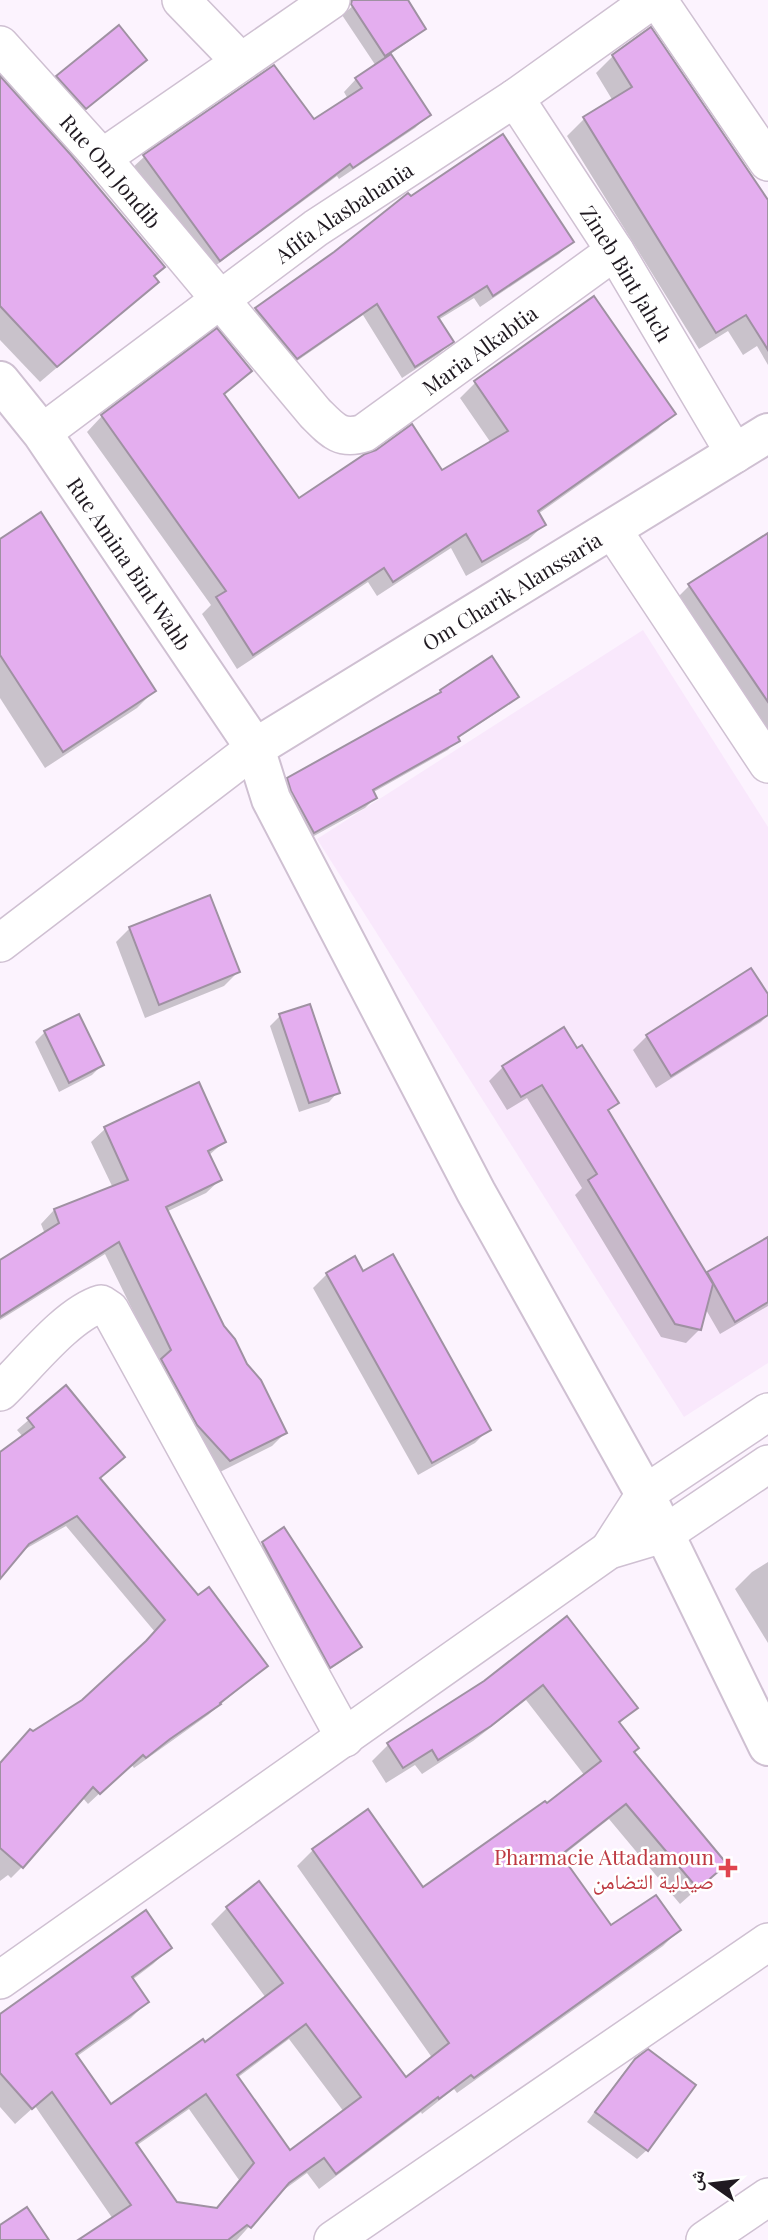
<svg xmlns="http://www.w3.org/2000/svg" width="768" height="2240" font-family="'Playfair Display','Noto Naskh Arabic',serif">
  <style>
    .built { fill: #f9e8fc }
    .shadow { fill: #0003; fill-rule: evenodd }
    .building { fill: #e4aeef; stroke: #9f91a2; stroke-width: 2; fill-rule: evenodd }
    .lines { fill: none; stroke-linecap: round; stroke-linejoin: round }
    .street-casing { stroke: #cfc0d2; stroke-width: 40 }
    .secondary-casing { stroke: #cfc0d2; stroke-width: 42 }
    .street { stroke: #fff; stroke-width: 37 }
    .secondary { stroke: #fff; stroke-width: 38 }
    .health-dot { fill: #e0444e; stroke: #fff; stroke-width: 2.5 }
    .labels { text-anchor: middle; dominant-baseline: central; stroke-width: 5; stroke-linejoin: round; paint-order: stroke }
    .street-label { font-size: 21px; fill: #201a21; stroke: #fff }
    .health-label { font-size: 21px; fill: #be3a42; stroke: #fff; text-anchor: end }
  </style>
  <rect width="100%" height="100%" fill="#fcf3fe"/>
  <polygon class="built" points="643,630 768,827 768,1363 684,1417 317,839"/>
  <g class="shadow">
    <polygon points="360,0 405,0 424,28 414,38 389,55 428,115 415,128 339,179 337,176 207,272 131,169 144,157 314,121 348,99 344,92 356,79 376,66 342,15"/>
    <polygon points="613,56 768,204 768,365 757,346 743,355 728,331 699,349 567,136 584,119 613,101 596,73"/>
    <polygon points="145,60 76,118 48,87 57,77"/>
    <polygon points="0,79 157,282 40,382 0,340"/>
    <polygon points="571,242 559,254 480,307 474,298 438,320 451,342 439,354 402,378 363,315 284,370 243,321 256,309 335,254"/>
    <polygon points="593,299 673,413 658,429 538,514 544,525 528,540 466,576 451,548 377,596 368,582 237,669 202,614 211,605 87,432 102,416 250,371 223,395 299,500 442,472 491,443 460,398 475,383"/>
    <polygon points="768,535 768,743 673,602 690,585"/>
    <polygon points="0,541 154,691 137,708 45,768 0,698"/>
    <polygon points="441,691 516,696 507,706 457,739 448,750 372,793 375,798 365,808 303,842 278,789 288,779 435,697"/>
    <polygon points="130,928 238,972 224,986 145,1018 116,942"/>
    <polygon points="768,998 768,1015 761,1022 656,1088 633,1050 647,1036"/>
    <polygon points="280,1016 338,1092 329,1102 299,1112 270,1026"/>
    <polygon points="45,1032 102,1065 92,1075 59,1092 35,1042"/>
    <polygon points="503,1067 616,1103 607,1112 706,1276 768,1239 768,1306 720,1334 705,1308 700,1329 686,1343 661,1337 575,1195 582,1188 527,1098 507,1110 489,1081"/>
    <polygon points="198,1085 224,1142 208,1156 220,1180 206,1193 166,1212 222,1327 285,1433 272,1446 216,1474 159,1364 105,1254 0,1320 0,1262 45,1234 41,1224 54,1210 113,1188 91,1142 105,1129"/>
    <polygon points="362,1273 489,1429 475,1443 418,1475 313,1288 327,1274"/>
    <polygon points="66,1388 98,1479 197,1597 266,1666 208,1715 134,1768 131,1764 88,1804 82,1797 22,1867 11,1878 8,1875 0,1881 0,1763 32,1733 83,1701 155,1632 66,1526 20,1552 0,1575 0,1454 23,1437 17,1430"/>
    <polygon points="284,1530 360,1647 350,1656 320,1676 253,1553 263,1544"/>
    <polygon points="768,1562 768,1643 735,1589 752,1572"/>
    <path d="M566,1618L635,1708L619,1724L632,1753L725,1864L680,1904L609,1819L561,1857L611,1928L679,1930L663,1946L457,2093L454,2089L422,2114L421,2112L319,2189L307,2173L278,2194L237,2240H81L113,2219L35,2106L15,2124L0,2107V2016L170,1948L153,1964L132,1980L147,2002L131,2018L76,2057L110,2106L205,2045L266,1998L211,1924L227,1908L406,2080L433,2059L297,1866L313,1850L423,1889L547,1806L585,1776L526,1700L473,1741L422,1774L415,1765L386,1783L372,1761L388,1745L485,1682ZM289,2039L344,2112L289,2153L237,2078ZM189,2109L239,2180L215,2209L176,2203L136,2146Z"/>
    <polygon points="636,2060 647,2150 637,2159 587,2122 625,2071"/>
  </g>
  <g class="building">
    <polygon points="352,0 408,0 426,29 385,56 351,4"/>
    <polygon points="119,25 147,60 86,109 56,76"/>
    <polygon points="651,27 768,200 768,350 746,315 716,333 583,117 632,87 612,55"/>
    <polygon points="391,54 431,115 353,168 350,164 220,261 143,155 274,65 314,119 362,88 355,78"/>
    <polygon points="0,76 71,155 165,267 154,276 159,282 57,367 0,306"/>
    <polygon points="503,134 574,242 493,296 487,286 438,317 454,342 415,367 377,304 297,359 255,308 334,252 408,193 411,196"/>
    <polygon points="594,296 676,414 538,511 546,525 482,562 466,534 393,582 384,568 253,655 216,597 226,591 101,415 217,328 252,371 224,394 299,498 365,454 376,450 412,424 442,470 508,431 474,381"/>
    <polygon points="41,512 156,691 63,752 0,655 0,539"/>
    <polygon points="768,533 768,702 688,584"/>
    <polygon points="492,656 519,697 458,737 460,741 373,790 377,798 314,833 291,791 287,778 441,692 440,690"/>
    <polygon points="210,895 240,972 159,1005 129,927"/>
    <polygon points="751,968 768,994 768,1015 671,1076 646,1035"/>
    <polygon points="310,1004 340,1093 309,1103 279,1014"/>
    <polygon points="79,1014 104,1065 69,1083 44,1031"/>
    <polygon points="564,1027 577,1048 582,1045 619,1103 608,1110 713,1284 701,1330 675,1324 588,1180 597,1174 542,1085 521,1097 502,1066"/>
    <polygon points="199,1082 226,1142 208,1151 222,1180 166,1207 224,1326 235,1339 247,1364 261,1380 287,1433 230,1461 197,1425 161,1359 171,1350 119,1242 0,1317 0,1260 59,1223 54,1209 128,1180 104,1127"/>
    <polygon points="768,1237 768,1302 735,1322 707,1272"/>
    <polygon points="393,1254 491,1430 432,1463 326,1273 355,1256 363,1271"/>
    <polygon points="66,1385 125,1457 100,1478 198,1595 209,1587 268,1666 220,1703 221,1704 170,1739 146,1758 143,1755 100,1794 93,1787 23,1868 0,1848 0,1763 30,1729 33,1731 82,1700 146,1641 165,1620 77,1516 29,1544 0,1579 0,1452 34,1427 27,1418"/>
    <polygon points="284,1527 362,1647 330,1668 262,1542"/>
    <path d="M567,1616L638,1708L619,1722L639,1748L634,1752L727,1864L698,1889L626,1804L561,1855L611,1925L656,1895L681,1930L474,2078L471,2075L439,2099L438,2097L336,2174L324,2158L289,2183L251,2228L247,2225L228,2240H78L131,2205L52,2092L32,2109L0,2073V2014L146,1910L172,1948L132,1977L149,2002L76,2054L111,2104L203,2039L205,2042L283,1983L226,1907L259,1881L406,2077L449,2043L312,1849L368,1809L423,1887L545,1801L547,1803L601,1761L543,1685L491,1726L438,1760L432,1750L403,1768L387,1743L484,1681ZM306,2024L361,2097L290,2150L237,2075ZM206,2094L254,2163L217,2208L177,2202L136,2143Z"/>
    <polygon points="648,2049 696,2085 648,2151 595,2112 635,2059"/>
    <polygon points="27,2207 49,2240 0,2240 0,2225"/>
  </g>
  <g class="lines">
    <defs>
      <g id="street">
        <polyline points="181,0 240,61"/>
        <polyline points="658,0 768,162"/>
        <path id="s1" d="M0,45L102,158L315,413C331,429 340,441 364,433L615,251"/>
        <path id="s2" d="M515,98L615,251L735,454"/>
        <polyline points="102,158 331,0"/>
        <path id="s3" d="M42,433L316,228L515,98L652,0"/>
        <polyline points="612,529 768,764"/>
        <polyline points="0,943 255,748"/>
        <path d="M0,1392C26,1367 67,1314 101,1304L110,1310L345,1738"/>
        <polyline points="609,1550 645,1494 768,1412"/>
        <polyline points="0,1980 609,1550 666,1533 768,1464"/>
        <polyline points="333,2240 768,1942"/>
        <polyline points="705,2240 768,2197"/>
      </g>
      <g id="secondary">
        <path id="s4" d="M0,381L42,433L255,748L271,799L476,1192L645,1494L768,1746"/>
        <path id="s5" d="M255,748L768,433"/>
      </g>
    </defs>
    <use href="#street" class="street-casing"/>
    <use href="#secondary" class="secondary-casing"/>
    <use href="#street" class="street"/>
    <use href="#secondary" class="secondary"/>
  </g>
  <path class="health-dot" d="M724.5 1857.5h7v7h7v7h-7v7h-7v-7h-7v-7h7z"/>
  <g class="labels">
    <g class="street-label">
      <text stroke="none"><textPath href="#s1" startOffset="168">Rue Om Jondib</textPath></text>
      <text stroke="none"><textPath href="#s3" startOffset="374">Afifa Alasbahania</textPath></text>
      <text stroke="none"><textPath href="#s2" startOffset="208">Zineb Bint Jahch</textPath></text>
      <text stroke="none"><textPath href="#s1" startOffset="684">Maria Alkabtia</textPath></text>
      <text stroke="none"><textPath href="#s4" startOffset="224">Rue Amina Bint Wahb</textPath></text>
      <text stroke="none"><textPath href="#s5" startOffset="301">Om Charik Alanssaria</textPath></text>
    </g>
    <g class="health-label">
      <text x="714" y="1856">Pharmacie Attadamoun<tspan x="714" dy="24">صيدلية التضامن</tspan></text>
    </g>
  </g>
  <g transform="translate(712 2184) rotate(284)" stroke="#ffffff" stroke-width="5" paint-order="stroke">
  <path d="M0-5L12 26L0 18L-12 26Z" fill="#201a21"/>
  <text y="-10" font-size="19" font-weight="bold" text-anchor="middle" fill="#201a21">ش</text>
  </g>
</svg>
